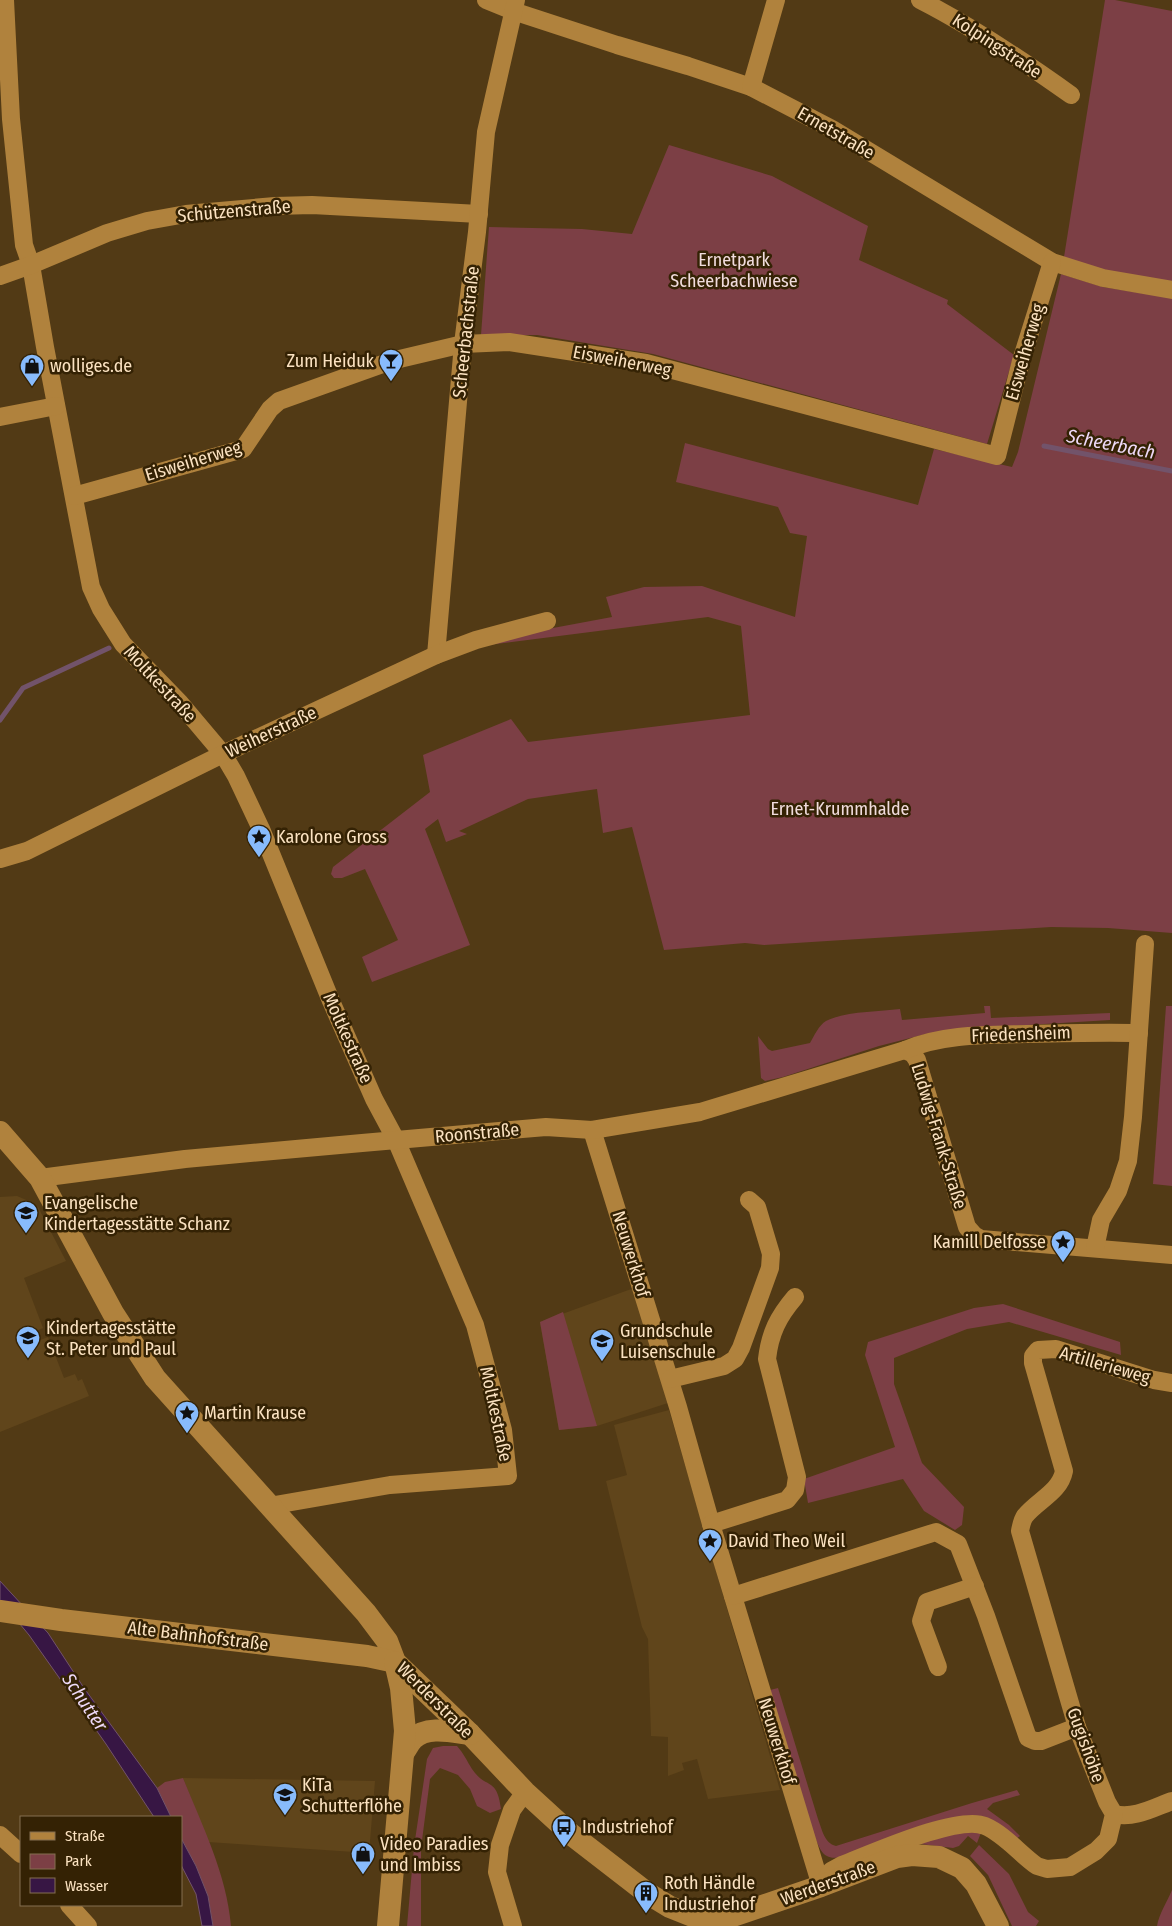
<svg xmlns="http://www.w3.org/2000/svg" width="1172" height="1926" font-family="'Fira Sans Condensed',sans-serif">
  <style>
    .built { fill: #60451b }
    .green { fill: #7c3f45 }
    .water { fill: #371644; stroke: #72536a }
    .lines { fill: none; stroke-linecap: round; stroke-linejoin: round }
    .stream { stroke: #72536a; stroke-width: 5 }
    .minor { stroke: #b0823d; stroke-width: 18 }
    .tertiary { stroke: #b0823d; stroke-width: 22 }
    .labels { text-anchor: middle; dominant-baseline: central; stroke-width: 5; stroke-linejoin: round; paint-order: stroke }
    .street-label { font-size: 18px; fill: #fbe2c1; stroke: #342204 }
    .park-label { font-size: 18px; fill: #f1dcdd; stroke: #342204 }
    .poi-label { font-size: 18px; fill: #fbe2c1; stroke: #342204; text-anchor: start }
    .water-label { font-size: 19px; font-style: italic; fill: #eed9f8; stroke: #342204 }
  </style>
  <rect width="100%" height="100%" fill="#523a15"/>
  <g class="built">
    <polygon points="17,1196 31,1202 38,1207 66,1261 24,1278 43,1328 27,1335 30,1344 48,1337 64,1378 75,1374 78,1381 82,1379 89,1396 0,1432 0,1197"/>
    <polygon points="634,1288 668,1403 597,1426 559,1430 540,1322"/>
    <polygon points="669,1410 780,1790 708,1799 697,1759 682,1763 684,1770 668,1776 668,1737 651,1736 648,1639 642,1627 606,1481 627,1475 614,1425"/>
    <polygon points="183,1778 375,1781 369,1853 208,1842"/>
  </g>
  <g class="green">
    <polygon points="1105,0 1115,0 1172,11 1172,284 1102,272 1064,257"/>
    <polygon points="669,145 772,176 868,226 859,260 948,300 947,304 1014,355 987,444 653,354 537,335 481,335 489,227 582,229 632,234"/>
    <polygon points="1061,274 1103,287 1172,298 1172,933 1108,928 1051,927 764,945 745,943 664,950 632,827 603,833 597,789 528,799 459,831 467,834 446,842 438,819 425,829 470,945 372,982 362,957 398,940 365,869 342,878 334,878 331,874 333,867 430,792 423,755 511,719 528,742 750,715 741,626 708,617 488,645 489,644 553,628 612,617 606,597 644,587 702,586 795,617 807,536 790,533 778,507 676,482 685,443 918,505 934,449 1012,467 1018,452"/>
    <path d="M984,1006H990L991,1018L1110,1013V1020L965,1029L926,1034L879,1046L783,1077L765,1081L761,1078L758,1036L768,1049L772,1051L810,1043C814,1036 819,1025 826,1021C846,1011 878,1012 900,1009L902,1020L985,1013Z"/>
    <polygon points="1166,1006 1172,1006 1172,1186 1153,1184"/>
    <polygon points="1003,1304 1120,1342 1121,1355 1009,1322 967,1329 894,1358 894,1384 922,1463 964,1507 962,1525 955,1530 924,1511 903,1479 808,1503 804,1479 895,1447 865,1355 868,1342 974,1308"/>
    <polygon points="563,1312 597,1426 559,1430 540,1322"/>
    <path d="M778,1688L818,1819C822,1829 824,1843 836,1846L972,1803L1017,1790L1020,1795L993,1803L987,1809L1009,1825L1020,1836L1016,1839L968,1816L946,1819L845,1856C824,1862 821,1852 814,1835L770,1690Z"/>
    <path d="M443,1746H457C464,1754 467,1761 472,1769C486,1790 497,1776 501,1809L490,1813L477,1806L470,1789L458,1775L440,1768L430,1779L421,1848V1926H407L414,1847L427,1759L433,1748Z"/>
    <path d="M183,1778C202,1825 227,1875 231,1926H213L208,1896L196,1866L181,1838V1817H171L157,1788L165,1782Z"/>
    <polygon points="982,1830 977,1843 968,1836 959,1846 953,1848 920,1844 930,1836"/>
    <polygon points="979,1845 1009,1874 1028,1912 1039,1921 1036,1926 1012,1926 988,1875 970,1856"/>
    <path d="M1172,1890V1926H1157C1159,1914 1167,1902 1172,1890Z"/>
  </g>
  <g class="water">
    <polygon points="0,1581 48,1633 84,1688 157,1788 171,1817 154,1817 106,1744 29,1635 0,1600"/>
    <polygon points="181,1838 196,1866 208,1896 213,1926 202,1926 196,1894 181,1865"/>
  </g>
  <g class="lines">
    <g class="stream">
      <polyline points="1044,446 1172,471"/>
      <polyline points="0,720 23,688 109,648"/>
    </g>
    <g class="minor">
      <polyline points="5,0 11,119 24,245 31,265 45,347 91,587 101,609 123,644 180,703 223,754 236,776 261,829 331,1001 374,1099 396,1140 475,1325 503,1430 508,1476 390,1485 269,1506"/>
      <polyline points="486,0 513,11 617,45 688,66 751,87 832,129 1052,262 1103,278 1172,290"/>
      <path d="M920,0C973,27 1022,60 1071,95"/>
      <polyline points="751,87 776,0"/>
      <polyline points="0,276 31,265 107,233 147,221 186,214 275,206 312,205 479,214"/>
      <polyline points="0,417 56,406"/>
      <polyline points="74,496 243,449 270,409 279,401 391,361 463,344 509,342 646,363 997,456 1021,361 1052,262"/>
      <polyline points="436,655 463,344 477,232 486,132 516,0"/>
      <polyline points="0,859 27,851 223,754 436,655 476,640 547,621"/>
      <polyline points="905,1050 913,1054 917,1060 967,1227 974,1235 981,1239 1172,1255"/>
      <polyline points="592,1130 678,1407 711,1524 821,1886"/>
      <path d="M40,1178L185,1159L362,1143L546,1127L592,1130L700,1112L905,1050C943,1034 986,1035 1027,1034C1064,1033 1101,1032 1139,1033"/>
      <polyline points="1095,1248 1101,1220 1118,1191 1128,1161 1133,1117 1145,944"/>
      <polyline points="670,1379 724,1366 735,1359 741,1348 770,1268 771,1254 757,1207 749,1200"/>
      <path d="M711,1524L787,1500L795,1490L797,1477L767,1359C770,1333 778,1317 795,1297"/>
      <polyline points="733,1596 936,1532 958,1544 986,1616 1028,1738 1035,1741 1041,1741 1077,1727"/>
      <polyline points="938,1667 921,1621 927,1602 975,1586"/>
      <path d="M1114,1814C1134,1819 1153,1808 1172,1801"/>
      <polyline points="0,1835 21,1854"/>
      <path d="M822,1886L831,1871L842,1865C871,1854 959,1814 985,1826C1004,1834 1020,1854 1037,1866L1047,1869L1070,1867L1096,1851L1108,1839L1114,1814L1107,1802L1077,1727L1020,1531C1021,1526 1022,1520 1025,1516C1038,1500 1060,1492 1064,1471L1033,1363V1356L1038,1350L1056,1349L1154,1380L1172,1383"/>
      <polyline points="69,1905 88,1926"/>
      <polyline points="513,1926 497,1872 500,1845 512,1810 525,1792"/>
    </g>
    <g class="tertiary">
      <polyline points="0,1132 40,1178 113,1313 155,1378 366,1613 387,1641 395,1662 470,1734 525,1792 572,1835 647,1893 670,1907 695,1917 708,1919 724,1919 821,1886 897,1857 912,1855 939,1857 962,1868 976,1884 998,1926"/>
      <polyline points="0,1611 61,1620 367,1656 395,1662"/>
      <path d="M404,1752C407,1748 409,1743 413,1739C427,1725 453,1732 470,1734"/>
      <polyline points="388,1926 405,1731 401,1688 395,1662"/>
    </g>
  </g>
  <defs>
    <symbol id="bar-pin" viewBox="-11 -11 22 30"><path d="M0 17L-7.5 6A9.5 9.5 0 1 1 7.5 6Z" fill="#88bbfc" stroke="#342204"/><path d="M-6-5H6L.8 .8V4.5H3.5V6h-7V4.5H-.8V.8Z" fill="#111"/></symbol>
    <symbol id="shop-pin" viewBox="-11 -11 22 30"><path d="M0 17L-7.5 6A9.5 9.5 0 1 1 7.5 6Z" fill="#88bbfc" stroke="#342204"/><path d="M-5-2.5h2.3a2.7 3.5 0 0 1 5.4 0H5L5.5 6h-11ZM-1.5-2.5h3a1.5 2.3 0 0 0-3 0Z" fill="#111"/></symbol>
    <symbol id="sight-pin" viewBox="-11 -11 22 30"><path d="M0 17L-7.5 6A9.5 9.5 0 1 1 7.5 6Z" fill="#88bbfc" stroke="#342204"/><path d="M0-6L1.8-2.2L6-1.7L2.9 1.2L3.7 5.4L0 3.3L-3.7 5.4L-2.9 1.2L-6-1.7L-1.8-2.2Z" fill="#111"/></symbol>
    <symbol id="school-pin" viewBox="-11 -11 22 30"><path d="M0 17L-7.5 6A9.5 9.5 0 1 1 7.5 6Z" fill="#88bbfc" stroke="#342204"/><path d="M0-5L7-2L0 1L-7-2ZM-4 1L0 2.5L4 1V4Q0 6-4 4Z" fill="#111"/></symbol>
    <symbol id="bus-pin" viewBox="-11 -11 22 30"><path d="M0 17L-7.5 6A9.5 9.5 0 1 1 7.5 6Z" fill="#88bbfc" stroke="#342204"/><path d="M-5-6H5V4H4V6H2V4H-2V6H-4V4H-5ZM-3.5-4V0h7V-4ZM-3.5 1.2v1.5H-2V1.2ZM2 1.2v1.5H3.5V1.2Z" fill="#111"/></symbol>
    <symbol id="building-pin" viewBox="-11 -11 22 30"><path d="M0 17L-7.5 6A9.5 9.5 0 1 1 7.5 6Z" fill="#88bbfc" stroke="#342204"/><path d="M-4-6H4V6H1V3H-1V6H-4ZM-2.5-4.3h1.7v1.8h-1.7ZM.8-4.3h1.7v1.8H.8ZM-2.5-1h1.7V.8h-1.7ZM.8-1h1.7V.8H.8Z" fill="#111"/></symbol>
  </defs>
  <g fill-rule="evenodd">
    <use href="#bar-pin" x="377" y="347" width="28" height="38"/>
    <use href="#shop-pin" x="18" y="352" width="28" height="38"/>
    <use href="#sight-pin" x="245" y="823" width="28" height="38"/>
    <use href="#school-pin" x="12" y="1199" width="28" height="38"/>
    <use href="#sight-pin" x="1049" y="1228" width="28" height="38"/>
    <use href="#school-pin" x="14" y="1324" width="28" height="38"/>
    <use href="#school-pin" x="588" y="1327" width="28" height="38"/>
    <use href="#sight-pin" x="173" y="1399" width="28" height="38"/>
    <use href="#sight-pin" x="696" y="1527" width="28" height="38"/>
    <use href="#school-pin" x="271" y="1781" width="28" height="38"/>
    <use href="#bus-pin" x="550" y="1813" width="28" height="38"/>
    <use href="#shop-pin" x="349" y="1840" width="28" height="38"/>
    <use href="#building-pin" x="632" y="1879" width="28" height="38"/>
  </g>
  <g class="labels">
    <g class="street-label">
      <text transform="translate(997 46) rotate(33)">Kolpingstraße</text>
      <text transform="translate(836 133) rotate(30)">Ernetstraße</text>
      <text transform="translate(234 211) rotate(-5)">Schützenstraße</text>
      <text transform="translate(466 332) rotate(-84)">Scheerbachstraße</text>
      <text transform="translate(1025 352) rotate(-74)">Eisweiherweg</text>
      <text transform="translate(622 361) rotate(11)">Eisweiherweg</text>
      <text transform="translate(193 461) rotate(-17)">Eisweiherweg</text>
      <text transform="translate(160 684) rotate(47)">Moltkestraße</text>
      <text transform="translate(271 732) rotate(-25)">Weiherstraße</text>
      <text transform="translate(1021 1034) rotate(-2)">Friedensheim</text>
      <text transform="translate(348 1038) rotate(66)">Moltkestraße</text>
      <text transform="translate(477 1133) rotate(-5)">Roonstraße</text>
      <text transform="translate(939 1136) rotate(73)">Ludwig-Frank-Straße</text>
      <text transform="translate(631 1254) rotate(73)">Neuwerkhof</text>
      <text transform="translate(1105 1365) rotate(16)">Artillerieweg</text>
      <text transform="translate(496 1414) rotate(78)">Moltkestraße</text>
      <text transform="translate(198 1636) rotate(7)">Alte Bahnhofstraße</text>
      <text transform="translate(435 1700) rotate(45)">Werderstraße</text>
      <text transform="translate(777 1741) rotate(73)">Neuwerkhof</text>
      <text transform="translate(1086 1745) rotate(70)">Gugishöhe</text>
      <text transform="translate(828 1883) rotate(-20)">Werderstraße</text>
    </g>
    <g class="park-label">
      <text x="734" y="260">Ernetpark<tspan x="734" dy="21">Scheerbachwiese</tspan></text>
      <text x="840" y="809">Ernet-Krummhalde</text>
    </g>
    <g class="poi-label">
      <text x="374" y="361" text-anchor="end">Zum Heiduk</text>
      <text x="50" y="366">wolliges.de</text>
      <text x="276" y="837">Karolone Gross</text>
      <text x="44" y="1203">Evangelische<tspan x="44" dy="21">Kindertagesstätte Schanz</tspan></text>
      <text x="1046" y="1242" text-anchor="end">Kamill Delfosse</text>
      <text x="46" y="1328">Kindertagesstätte<tspan x="46" dy="21">St. Peter und Paul</tspan></text>
      <text x="620" y="1331">Grundschule<tspan x="620" dy="21">Luisenschule</tspan></text>
      <text x="204" y="1413">Martin Krause</text>
      <text x="728" y="1541">David Theo Weil</text>
      <text x="302" y="1785">KiTa<tspan x="302" dy="21">Schutterflöhe</tspan></text>
      <text x="582" y="1827">Industriehof</text>
      <text x="380" y="1844">Video Paradies<tspan x="380" dy="21">und Imbiss</tspan></text>
      <text x="664" y="1883">Roth Händle<tspan x="664" dy="21">Industriehof</tspan></text>
    </g>
    <g class="water-label">
      <text transform="translate(1111 444) rotate(11)">Scheerbach</text>
      <text transform="translate(85 1702) rotate(56)">Schutter</text>
    </g>
  </g>
  <rect x="20" y="1816" width="162" height="90" fill="#342204" stroke="#846f50"/>
  <rect x="30" y="1832" width="25" height="8" fill="#b0823d" stroke="#846f50"/>
  <text x="65" y="1841" font-size="15" fill="#fbe2c1">Straße</text>
  <rect x="30" y="1854" width="25" height="15" fill="#7c3f45" stroke="#846f50"/>
  <text x="65" y="1866" font-size="15" fill="#fbe2c1">Park</text>
  <rect x="30" y="1878" width="25" height="15" fill="#371644" stroke="#846f50"/>
  <text x="65" y="1891" font-size="15" fill="#fbe2c1">Wasser</text>
</svg>
